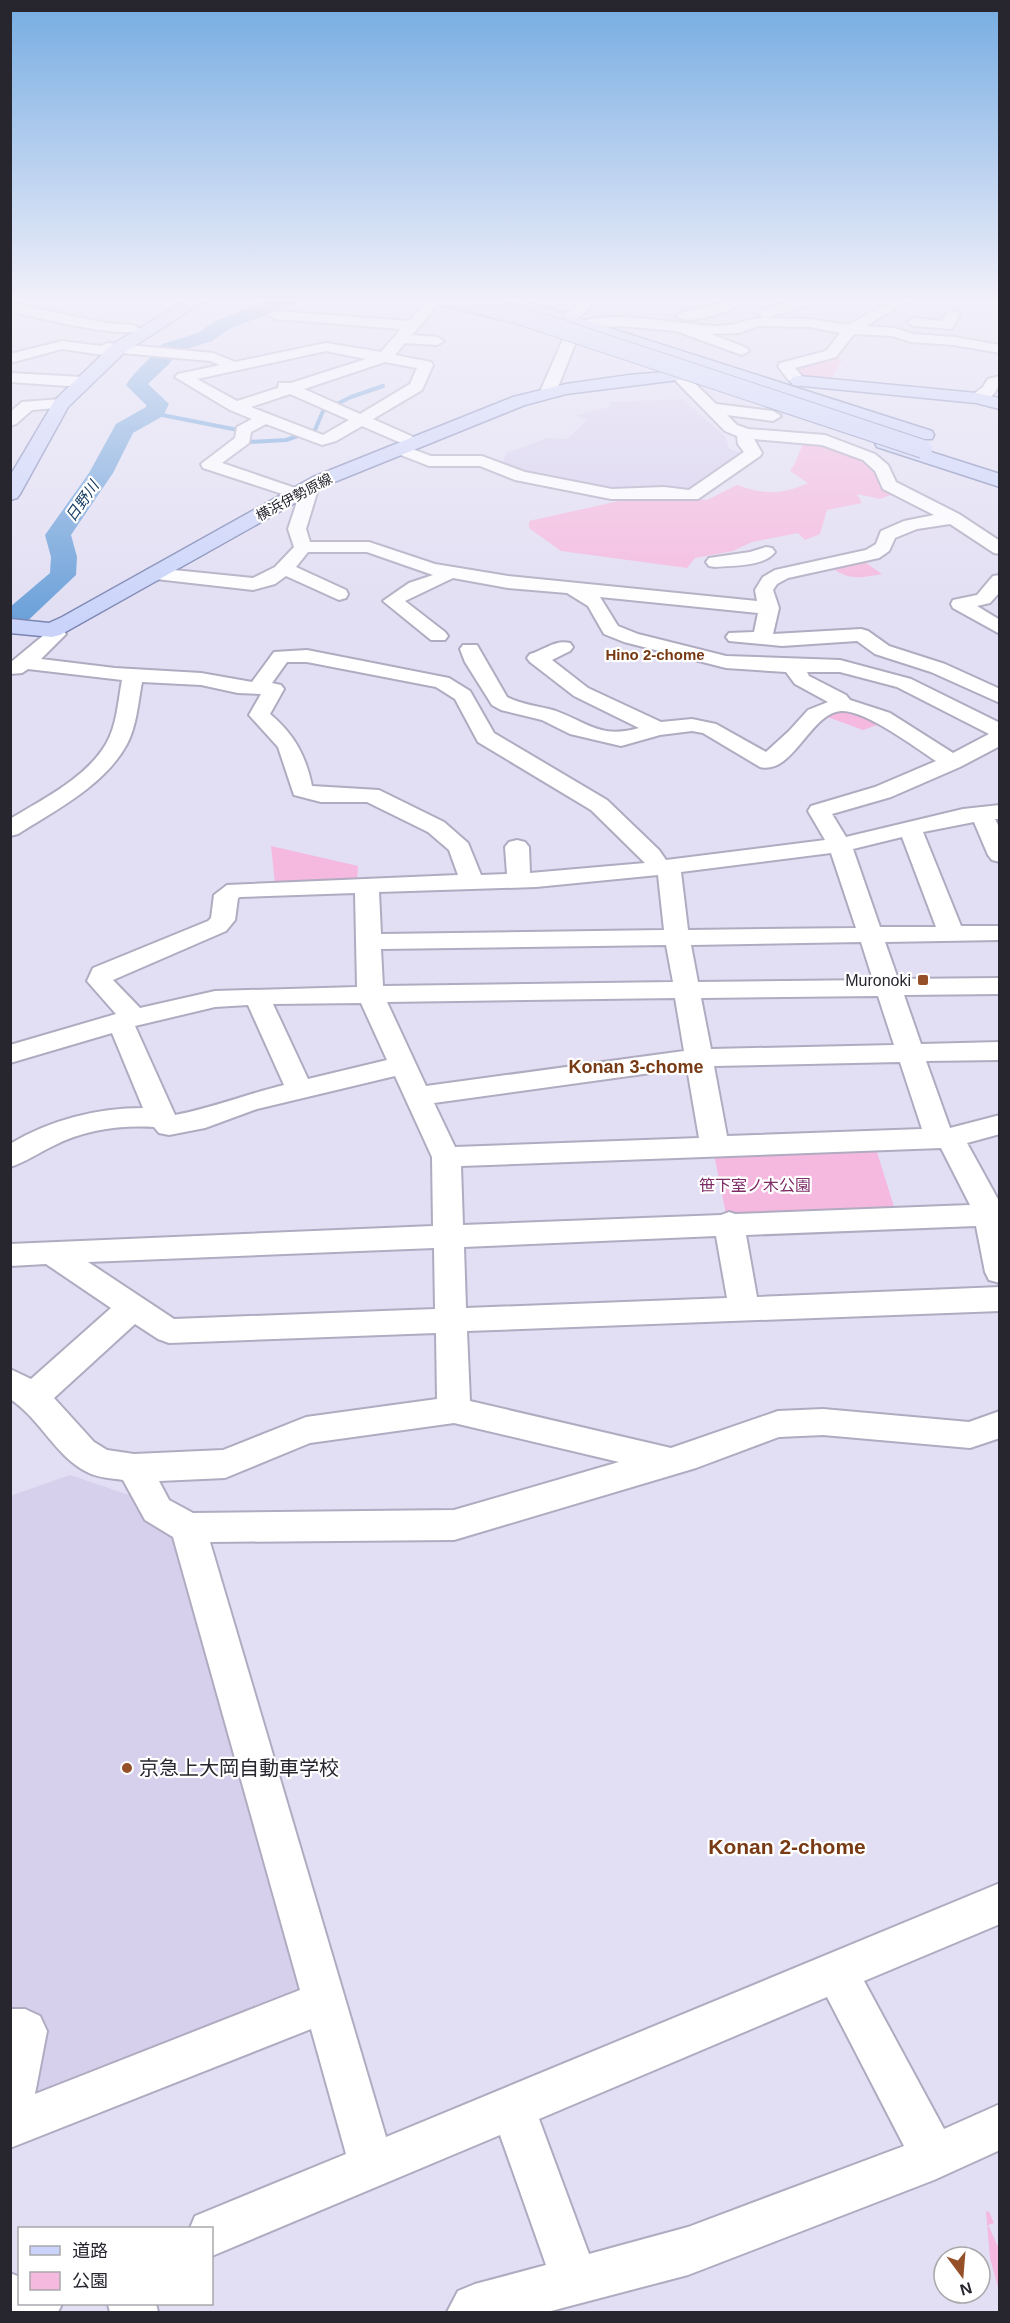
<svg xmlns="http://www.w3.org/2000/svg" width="1010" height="2323" font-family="Helvetica,'Noto Sans JP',sans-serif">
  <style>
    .built { fill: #d7d0ed }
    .green { fill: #f5b8de }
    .water { fill: #699fd8 }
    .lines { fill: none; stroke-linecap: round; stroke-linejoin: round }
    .stream { stroke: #699fd8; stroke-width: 4 }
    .river { fill: #699fd8; fill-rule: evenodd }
    .minor-casing { stroke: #b0abc0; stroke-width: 4 }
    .major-casing { stroke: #7a84b1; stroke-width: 3 }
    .minor { fill: #fff; fill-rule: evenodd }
    .major { fill: #cad4fa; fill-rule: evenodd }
    .major-bridge-casing { stroke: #7a84b1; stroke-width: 20; stroke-linecap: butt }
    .major-bridge { stroke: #cad4fa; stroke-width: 18 }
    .poi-dot { fill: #965028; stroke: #fff; stroke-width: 2 }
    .labels { text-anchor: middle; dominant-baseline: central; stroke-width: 4.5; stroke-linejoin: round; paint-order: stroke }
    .far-street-label { font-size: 14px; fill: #27252e; stroke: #fff }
    .far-water-label { font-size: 15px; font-style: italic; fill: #12385e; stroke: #fff }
    .far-neighbourhood-label { font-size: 15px; font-weight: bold; fill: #783a14; stroke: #fff }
    .poi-label { font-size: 16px; fill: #27252e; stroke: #fff; text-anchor: end }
    .park-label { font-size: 16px; fill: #7d2c66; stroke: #fff }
    .neighbourhood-label { font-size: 18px; font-weight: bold; fill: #783a14; stroke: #fff }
    .near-poi-label { font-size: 20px; fill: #27252e; stroke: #fff; text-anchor: start }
    .near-neighbourhood-label { font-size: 21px; font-weight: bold; fill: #783a14; stroke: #fff }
  </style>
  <rect width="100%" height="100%" fill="#e2def3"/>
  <g class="built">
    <polygon points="683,399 726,437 729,449 746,454 695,492 616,492 593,485 531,475 507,465 503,460 507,453 547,438 567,439 587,420 575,416 612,406 608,402"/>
    <polygon points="70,1475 132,1496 173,1536 313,1999 25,2102 10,2017 10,1496"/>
  </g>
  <g class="green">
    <polygon points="834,358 842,360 830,381 801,377 794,366"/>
    <path d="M803,444L832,449L865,462L891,495L880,499L857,494L862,503L827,510L820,534L805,540L798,533L752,542L733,551L695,558L687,568L561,551L529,528V521L623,500L670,496L707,500L737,485C765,495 781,495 808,483L790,471C797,462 798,454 803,444Z"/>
    <path d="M862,560L882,574C859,578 849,581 829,566Z"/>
    <polygon points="842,706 885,722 863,730 822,715"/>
    <polygon points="271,846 358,866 357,881 275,883"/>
    <polygon points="876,1149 895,1210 727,1219 714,1154"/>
    <polygon points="986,2211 989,2212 994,2223 988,2225 999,2249 999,2291 990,2258"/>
  </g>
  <polygon class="water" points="284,300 291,300 239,320 208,337 171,350 166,349 209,333 224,323"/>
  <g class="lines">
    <polyline class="stream" points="152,413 238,430 249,442 286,440 315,430 323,411 351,397 383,386"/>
    <path class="river" d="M270,300H297L294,304L229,329L212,341L177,352L169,364L150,382L148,384L169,404L163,416L133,433L113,473L71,535L77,557L76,575L20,628L10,630V607L50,573L51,557L45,535L89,473L116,424L146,407V405L126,385C136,369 151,359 162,344L198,333L215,321Z"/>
    <defs>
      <g id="minor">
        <path d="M428,300H442L412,335L437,337L444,341L437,345L405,343L395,355L431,362L433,365L422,390L373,419L420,440L422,443L420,446H408L362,426L336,441L322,445L266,424L251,432L249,443L222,463L301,490L305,482H317L319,486L306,529L310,542H369L435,564L508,576L757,601L755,590L763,577L775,570L866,550L876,544L881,531L904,521L934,515L883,489L875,471L863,460L822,445L754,439L762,453L760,456L698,499H611L515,480L480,466H429L393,452L391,449L399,444L431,456H482L525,472L612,489L664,487L689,490L744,452L738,444L737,436L725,431L673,378L670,375L678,370L683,372L716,404L773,411L781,416L773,421L727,415L737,425L748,429L825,435L875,454L888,465L896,482L959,514L1000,541V554L994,553L950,524L917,529L895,538L889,551L879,558L788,578L777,584L773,590L779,608L773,634L861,629L868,631L889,646L945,664L1000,689V703L931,672L875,654L857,641L782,646L729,641L726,637L729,633L754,632L758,613L600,597L618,626L638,634L726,656L840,660L911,679L1000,723V746L960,767L891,797L832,814L846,837L963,809L1000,805V819H995L1000,829V862L992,860L988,855L974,822L923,832L961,926H1000V940L885,942L898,979L1000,978V994L904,995L921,1044L1000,1042V1060L926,1061L950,1128L1000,1115V1134L967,1143L1000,1203V1283L989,1280L985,1272L976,1226L746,1235L757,1297L1000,1287V1311L467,1331L470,1401L671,1448L778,1411L823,1409L969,1422L1000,1411V1438L970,1448L823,1435L779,1437L696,1468L454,1540L210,1542L386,2137L1000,1883V1924L864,1981L944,2129L1000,2104V2150L934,2180L688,2275L547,2312H447L458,2291L475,2284L546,2265L500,2135L212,2256V2228H190L195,2216L346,2154L311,2029L10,2148V2009H25L40,2016L47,2031L35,2094L300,1990L173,1537L145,1520L123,1480C111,1478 98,1478 87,1472C55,1456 40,1418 10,1399V1369L31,1379L111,1308L46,1264L10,1266V1244L433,1226L432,1157L395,1076L257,1109L205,1128L169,1135L159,1133L154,1127C119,1125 84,1130 53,1146C38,1153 26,1162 10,1167V1144C50,1120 97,1108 143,1108L112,1033L10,1063V1045L116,1014L87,981L93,968L208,921L211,918L214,895L227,885L458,875L449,850L428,832L367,802H321L294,795L278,747L249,715L261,694L238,693L201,685L142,682C138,702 137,725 127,744C105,785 56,810 18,834L10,836V819C43,799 86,778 106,744C117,725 118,701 122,680L28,669L22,673L10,674V663L45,634L42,630L45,626C55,623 60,626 66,634L41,659L115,668L201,673L252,682L274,652L307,650L449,678L470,691L494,733L607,800L659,850L666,860L825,840L808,811L811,806L875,787L936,761C916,748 864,709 841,711C810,713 793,775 760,767L703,733L692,731L660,735L621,746L570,734L542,720L501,710L492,705L465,662L460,649L463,645H477L507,697C522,705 539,706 556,711C588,723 601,739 639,728L574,696L530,662L527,658L530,654C544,650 556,639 570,643L573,647L570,651L552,660L588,688L661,722L692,719L716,724L766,752L789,731L808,710L828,702L795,684L786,672L726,668L624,642L604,634L588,606L567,593L508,588L453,578L405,601L445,632L448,636L445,640H431L383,601L409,583L433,575L367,552H308L296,567L346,590L348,594L346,598L339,600L286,576L275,584L253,590L147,578L145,574L147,570L154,568L253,578L275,567L294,547L288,529L298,499L203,468L201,464L235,438L237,427L252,419L230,410L175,377L178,374L220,365L210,361L111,352L104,355L62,349L10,363V354L62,341L101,346L108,343L213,353L235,362L326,343L381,352L401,329L275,319L268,315L275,311L409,321ZM326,351L366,359L291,383H279L278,388L237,401L197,379ZM385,362L417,368L410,384L360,414L304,389ZM290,394L349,420L323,435L251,407ZM287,662H307L436,687L455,699L478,742L591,810L645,863L530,873L529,847L525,842L517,840L509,842L505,847L507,874L481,875L468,843L444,822L379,790L312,786C306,756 294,734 270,714L284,689L281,685L272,683ZM807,672H840L897,687L989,734L953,753L890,713L850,700L846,695L809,676ZM902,837L936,927H880L853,849ZM831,853L856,928L688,930L681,872ZM658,875L664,930L381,934L379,892L536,887ZM355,893L357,987L215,991L140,1008L113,980L226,931L235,920L238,898L240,897ZM861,942L873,980L698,982L691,945ZM666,945L673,982L383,986L381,949ZM878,996L894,1045L711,1049L701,998ZM675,998L684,1051L426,1086L387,1002ZM361,1003L387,1060L308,1079L273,1004ZM248,1005L284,1085C247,1094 212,1108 175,1115L135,1026L215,1007ZM900,1062L922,1129L727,1136L714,1066ZM687,1068L699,1138L455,1147L434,1103ZM941,1148L970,1205L735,1214L729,1212L721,1215L463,1225L461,1166ZM716,1236L727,1298L466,1308L464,1247ZM434,1248L435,1309L174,1319L88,1262ZM135,1324L158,1339L169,1343L436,1333L437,1399L306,1417L223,1450L134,1454L107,1450L94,1442L54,1398ZM454,1423L619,1462L454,1510L193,1513L169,1500L159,1481L225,1478L310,1443ZM827,1997L904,2146L688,2227L589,2254L539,2119Z"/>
        <path d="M581,300H595C586,312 576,324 560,320L558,317L572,310Z"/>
        <path d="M729,300H745C735,311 687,327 676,316C684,308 713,309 729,300Z"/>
        <path d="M797,300H817L815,303L766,318L810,319L848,325L893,300H909L866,326L894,328L913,334L954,337L1000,345V353L954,345L911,342L892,336L854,334L836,357L795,368L806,381L798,386C789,383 783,373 778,366L780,363L826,351L840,333L810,327L758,326L739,333L711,334L747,348L749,351L742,355L676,331L620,326L585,328L578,324L580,321C626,310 673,325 719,326C735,326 748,318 764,318L758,314L760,311Z"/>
        <path d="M10,303L106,323L133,325L140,329C129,341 31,316 10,311Z"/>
        <polygon points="953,310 960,314 952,329 914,326 907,322 914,318 942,321 948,311"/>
        <polygon points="570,335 577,339 556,392 548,397 543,395 540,392 563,339"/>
        <polygon points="10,373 82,377 90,382 82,387 10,382"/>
        <path d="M1000,376C1000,391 988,406 971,401L968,398L983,387L988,379Z"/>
        <polygon points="61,399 67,401 69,404 67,407 32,410 16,424 10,426 10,412 22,402"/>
        <path d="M766,547L772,548L775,552C764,567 732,565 715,567L709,566L706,562L709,558L750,552Z"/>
        <polygon points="1000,575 1000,592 990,603 977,606 1000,620 1000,634 953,608 951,604 953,600 977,595 993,576"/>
        <polygon points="10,2273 20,2277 20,2304 62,2304 58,2312 10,2312"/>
        <polygon points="108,2304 156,2304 158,2312 110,2312"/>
      </g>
      <g id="major">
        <polygon points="187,300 206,300 125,352 68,407 20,494 17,498 10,500 10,476 55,400 113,344"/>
        <polygon points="432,300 458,300 503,311 505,314 497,319 434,303"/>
        <polygon points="499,300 522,300 932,431 934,435 932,439 918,439 732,378 678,380 566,394 525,405 327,485 60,635 52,637 10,633 10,619 49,623 62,617 313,477 513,397 566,384 629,375 703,369 501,303"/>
        <polygon points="799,376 976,393 1000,398 1000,409 976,403 793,385 790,381 793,377"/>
        <polygon points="884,437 1000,474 1000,487 877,447 875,443 877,439"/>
      </g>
    </defs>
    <use href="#minor" class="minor-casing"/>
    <use href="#major" class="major-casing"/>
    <use href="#minor" class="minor"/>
    <use href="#major" class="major"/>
    <defs>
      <polyline id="major-bridge" points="461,300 525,317 923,449"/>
    </defs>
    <use href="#major-bridge" class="major-bridge-casing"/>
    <use href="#major-bridge" class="major-bridge"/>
  </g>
  <linearGradient id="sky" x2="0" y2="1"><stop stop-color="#75ace2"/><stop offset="0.48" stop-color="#f2f0fa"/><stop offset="1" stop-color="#f2f0fa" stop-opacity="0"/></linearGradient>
  <rect width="1010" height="625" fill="url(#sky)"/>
  <g class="poi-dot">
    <rect x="917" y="974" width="12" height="12" rx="3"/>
    <circle cx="127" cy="1768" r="6"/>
  </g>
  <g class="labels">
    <g class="far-street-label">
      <text transform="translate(294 497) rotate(-28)">横浜伊勢原線</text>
    </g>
    <g class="far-water-label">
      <text transform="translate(82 501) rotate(-55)">日野川</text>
    </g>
    <g class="far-neighbourhood-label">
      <text x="655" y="654">Hino 2-chome</text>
    </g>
    <g class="poi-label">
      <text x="911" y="980">Muronoki</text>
    </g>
    <g class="park-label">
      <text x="755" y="1185">笹下室ノ木公園</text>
    </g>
    <g class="neighbourhood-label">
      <text x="636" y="1067">Konan 3-chome</text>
    </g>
    <g class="near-poi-label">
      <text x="139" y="1768">京急上大岡自動車学校</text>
    </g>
    <g class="near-neighbourhood-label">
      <text x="787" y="1846">Konan 2-chome</text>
    </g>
  </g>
  <rect width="1010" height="2323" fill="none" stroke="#27252e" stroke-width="24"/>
  <rect x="18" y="2227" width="195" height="78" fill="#ffffff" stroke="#a9a8ab" stroke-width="1.5"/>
  <rect x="30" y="2246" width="30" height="9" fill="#cad4fa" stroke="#a9a8ab" stroke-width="1.5"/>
  <text x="72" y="2257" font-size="18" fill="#27252e">道路</text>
  <rect x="30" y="2272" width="30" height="18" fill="#f5b8de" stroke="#a9a8ab" stroke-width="1.5"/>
  <text x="72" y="2287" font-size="18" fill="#27252e">公園</text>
  <g transform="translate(962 2275) rotate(164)"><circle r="28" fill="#ffffff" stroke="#a9a8ab" stroke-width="1.5"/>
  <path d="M0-4.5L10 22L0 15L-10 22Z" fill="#965028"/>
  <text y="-9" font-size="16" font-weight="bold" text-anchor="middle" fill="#27252e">N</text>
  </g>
</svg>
